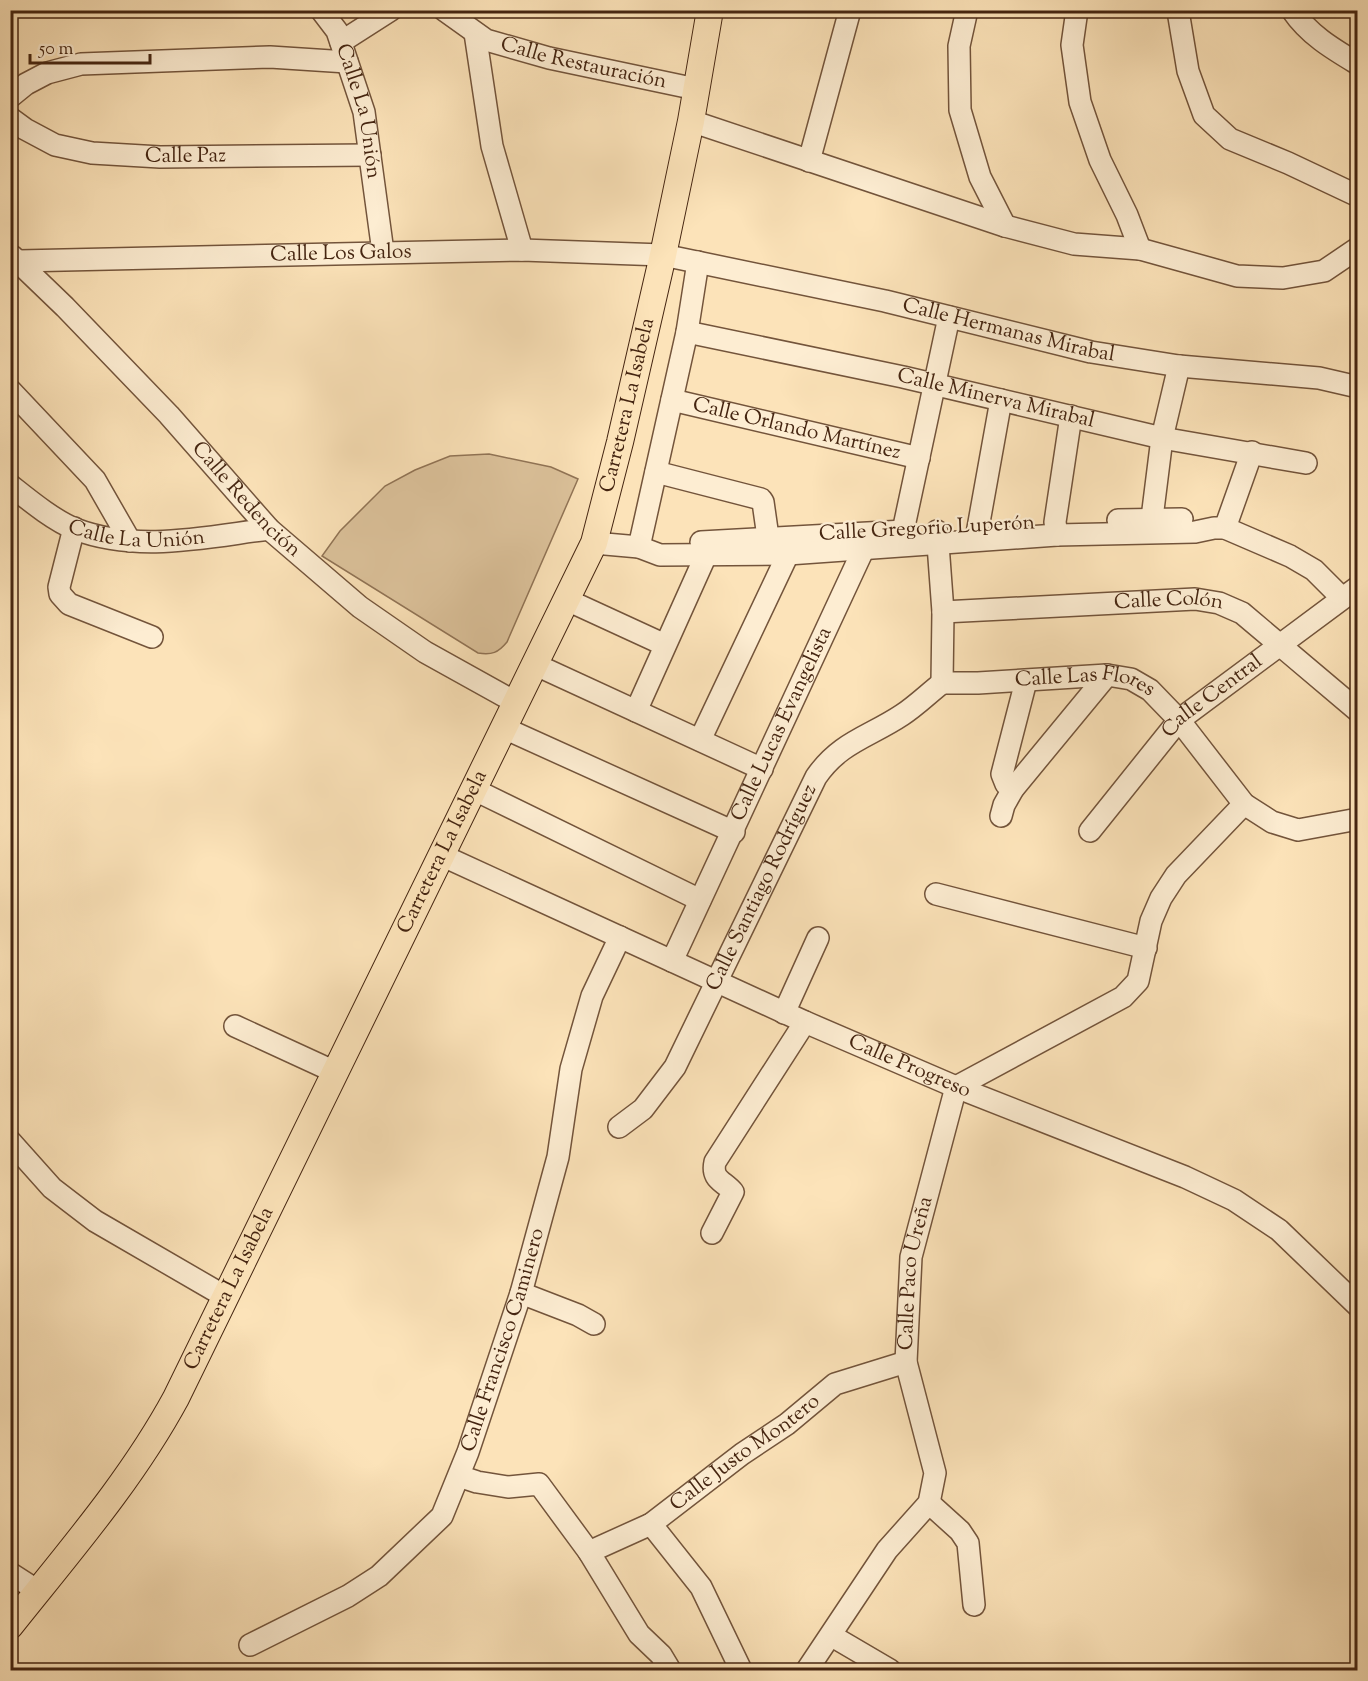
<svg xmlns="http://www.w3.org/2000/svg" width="1368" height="1681" font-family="'Sorts Mill Goudy',serif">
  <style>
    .green { fill: #ddc39c; stroke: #917456; stroke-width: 1.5 }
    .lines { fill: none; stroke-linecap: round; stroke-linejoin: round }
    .minor-casing { stroke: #73543b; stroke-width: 24 }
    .major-casing { stroke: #452511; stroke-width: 28 }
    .minor { stroke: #fdedd2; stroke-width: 21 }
    .major { stroke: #fce3b9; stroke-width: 26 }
    .labels { text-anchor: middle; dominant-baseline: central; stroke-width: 4.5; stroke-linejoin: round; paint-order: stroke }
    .street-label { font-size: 21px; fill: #452511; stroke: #fdedd2 }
  </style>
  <rect width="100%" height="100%" fill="#fce3b9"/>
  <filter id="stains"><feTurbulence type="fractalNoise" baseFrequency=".00333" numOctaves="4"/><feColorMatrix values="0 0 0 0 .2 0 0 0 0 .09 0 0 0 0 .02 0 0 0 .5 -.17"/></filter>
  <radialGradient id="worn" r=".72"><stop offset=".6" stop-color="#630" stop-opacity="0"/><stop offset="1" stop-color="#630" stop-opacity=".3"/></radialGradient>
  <path class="green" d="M489,454L551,467L578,479L507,642C498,653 492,655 478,653L322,556L340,531L385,486L415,470L450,456Z"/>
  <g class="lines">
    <defs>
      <g id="minor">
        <path id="s1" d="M321,10L337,31L364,112L383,252"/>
        <path id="s2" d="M444,10L486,40L549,58L696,89"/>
        <polyline points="967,10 959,46 960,110 980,177 1005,226"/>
        <polyline points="1077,10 1072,45 1080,102 1100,160 1127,215 1140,249"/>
        <path d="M1292,10C1309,35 1333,49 1358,64"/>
        <polyline points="1178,11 1188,71 1204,115 1230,139 1288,163 1358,196"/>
        <polyline points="475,33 492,146 522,250"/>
        <polyline points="341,42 391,10"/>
        <polyline points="10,97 26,84 47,73 81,64 270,57 347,62"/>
        <path id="s3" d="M10,118L25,129L55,145L92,153L160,157L370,155"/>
        <polyline points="691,121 1005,226 1074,244 1140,249 1237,276 1283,278 1324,271 1358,248"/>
        <polyline points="809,161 850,10"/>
        <path id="s4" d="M12,256L65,307L169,415L269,529L360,607L425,652L515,702"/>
        <path id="s5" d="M19,261L522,250L663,255L885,301L1091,352L1179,366L1319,378L1358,387"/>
        <path id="s6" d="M687,332L903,377L1162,438L1306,463"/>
        <polyline points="10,390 95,480 130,541"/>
        <path id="s7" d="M672,400L919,458"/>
        <polyline points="656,472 761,499 763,502 768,537"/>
        <path id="s8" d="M10,485C29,500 53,520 75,529C138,553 205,537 269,529"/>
        <polyline points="1152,518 1162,438 1179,366"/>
        <polyline points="1118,520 1182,519"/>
        <polyline points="74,528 59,587 60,594 69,604 152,637"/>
        <polyline points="1225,528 1252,452"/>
        <polyline points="903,531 949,317"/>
        <polyline points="937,531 943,612 942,683"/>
        <polyline points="1057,535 1055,522 1071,416"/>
        <polyline points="976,539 1001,400"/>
        <polyline points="701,542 904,531"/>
        <polyline points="594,543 639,547 660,555 788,554 1057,535 1195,532 1214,528 1225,528 1290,556 1314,570 1341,597"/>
        <polyline points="639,547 687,332 698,262"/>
        <polyline points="565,599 665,645"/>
        <path id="s9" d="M943,612L1195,599L1219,603L1242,613L1358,711"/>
        <polyline points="534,664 762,769"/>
        <path id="s10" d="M942,683H978L1107,675L1131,679L1150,690L1179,720L1244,804L1272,822L1298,830L1358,819"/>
        <polyline points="636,711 706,555"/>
        <polyline points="504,728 734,832"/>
        <polyline points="700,740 788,554"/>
        <polyline points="1013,789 1006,784 1002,774 1026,681"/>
        <polyline points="475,790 700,900"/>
        <polyline points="1001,816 1004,805 1013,789 1107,675"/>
        <path id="s11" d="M1090,831L1179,720L1358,587"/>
        <path id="s12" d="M441,855L805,1022L956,1087L1185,1177L1234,1200L1279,1230L1358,1306"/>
        <polyline points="936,894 1146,948"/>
        <path id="s13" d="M672,961L864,548"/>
        <polyline points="784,1013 818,938"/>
        <polyline points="235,1026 335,1072"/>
        <path id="s14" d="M619,1127L643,1109L675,1067L816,777C840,742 869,737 902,715C916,706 929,693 942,683"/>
        <polyline points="10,1141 52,1188 95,1221 226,1297"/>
        <path d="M712,1233L733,1192C724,1181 711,1180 715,1162L805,1022"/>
        <polyline points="521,1293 578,1315 594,1324"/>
        <polyline points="459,1476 477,1482 508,1487 539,1484 589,1552 639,1634 661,1655 670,1670"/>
        <polyline points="929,1503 960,1531 968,1543 974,1605"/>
        <polyline points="651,1524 701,1587 741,1670"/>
        <path id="s15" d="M589,1552L651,1524L742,1454L787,1424L835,1384L906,1362"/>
        <polyline points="10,1573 38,1591"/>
        <polyline points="832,1636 890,1670"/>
        <path id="s16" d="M250,1645L348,1596L379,1576L442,1516L468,1452L521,1293L558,1157L571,1069L592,996L620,937"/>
        <path id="s17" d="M807,1670L887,1550L929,1503L935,1473L906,1362L911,1257L956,1087L1123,997L1138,981L1151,921L1161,898L1176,875L1244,804"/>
      </g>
      <g id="major">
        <path id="s18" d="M10,1626C68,1553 131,1481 176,1398L594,543L620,442L663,255L691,121L710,10"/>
      </g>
    </defs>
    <use href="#minor" class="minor-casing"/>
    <use href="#major" class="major-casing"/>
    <use href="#minor" class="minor"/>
    <use href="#major" class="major"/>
  </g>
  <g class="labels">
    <g class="street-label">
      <text stroke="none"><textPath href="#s2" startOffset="152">Calle Restauración</textPath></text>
      <text stroke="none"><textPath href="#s1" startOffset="110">Calle La Unión</textPath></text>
      <text stroke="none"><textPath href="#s3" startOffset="184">Calle Paz</textPath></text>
      <text stroke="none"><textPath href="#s5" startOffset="322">Calle Los Galos</textPath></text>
      <text stroke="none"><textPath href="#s5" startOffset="998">Calle Hermanas Mirabal</textPath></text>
      <text stroke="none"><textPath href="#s6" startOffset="316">Calle Minerva Mirabal</textPath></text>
      <text stroke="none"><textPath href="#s18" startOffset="1376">Carretera La Isabela</textPath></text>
      <text stroke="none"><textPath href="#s7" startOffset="128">Calle Orlando Martínez</textPath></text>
      <text stroke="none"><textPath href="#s4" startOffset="338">Calle Redención</textPath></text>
      <text stroke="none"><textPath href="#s8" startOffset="141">Calle La Unión</textPath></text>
      <text transform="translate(927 529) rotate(-3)">Calle Gregorio Luperón</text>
      <text stroke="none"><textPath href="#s9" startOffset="226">Calle Colón</textPath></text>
      <text stroke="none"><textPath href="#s10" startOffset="144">Calle Las Flores</textPath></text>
      <text stroke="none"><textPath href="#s11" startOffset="183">Calle Central</textPath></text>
      <text stroke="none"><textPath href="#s13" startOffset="261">Calle Lucas Evangelista</textPath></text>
      <text stroke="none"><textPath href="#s18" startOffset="890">Carretera La Isabela</textPath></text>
      <text stroke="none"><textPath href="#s14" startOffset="282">Calle Santiago Rodríguez</textPath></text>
      <text stroke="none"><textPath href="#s12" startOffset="514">Calle Progreso</textPath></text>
      <text stroke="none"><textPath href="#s17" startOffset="442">Calle Paco Ureña</textPath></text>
      <text stroke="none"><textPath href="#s18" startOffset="404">Carretera La Isabela</textPath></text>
      <text stroke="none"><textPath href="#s16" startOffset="420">Calle Francisco Caminero</textPath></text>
      <text stroke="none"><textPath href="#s15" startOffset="186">Calle Justo Montero</textPath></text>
    </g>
  </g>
  <rect width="1368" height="1681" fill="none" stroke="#fce3b9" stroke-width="36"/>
  <rect x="12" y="12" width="1344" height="1657" fill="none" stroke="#452511" stroke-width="3"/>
  <rect x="18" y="18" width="1332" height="1645" fill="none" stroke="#452511" stroke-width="1.5"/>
  <path d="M30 54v9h120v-9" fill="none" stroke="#452511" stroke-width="3"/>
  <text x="39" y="54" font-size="18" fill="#452511" stroke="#fdedd2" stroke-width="4.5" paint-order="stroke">50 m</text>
  <rect width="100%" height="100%" filter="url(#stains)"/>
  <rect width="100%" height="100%" fill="url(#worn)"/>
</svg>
